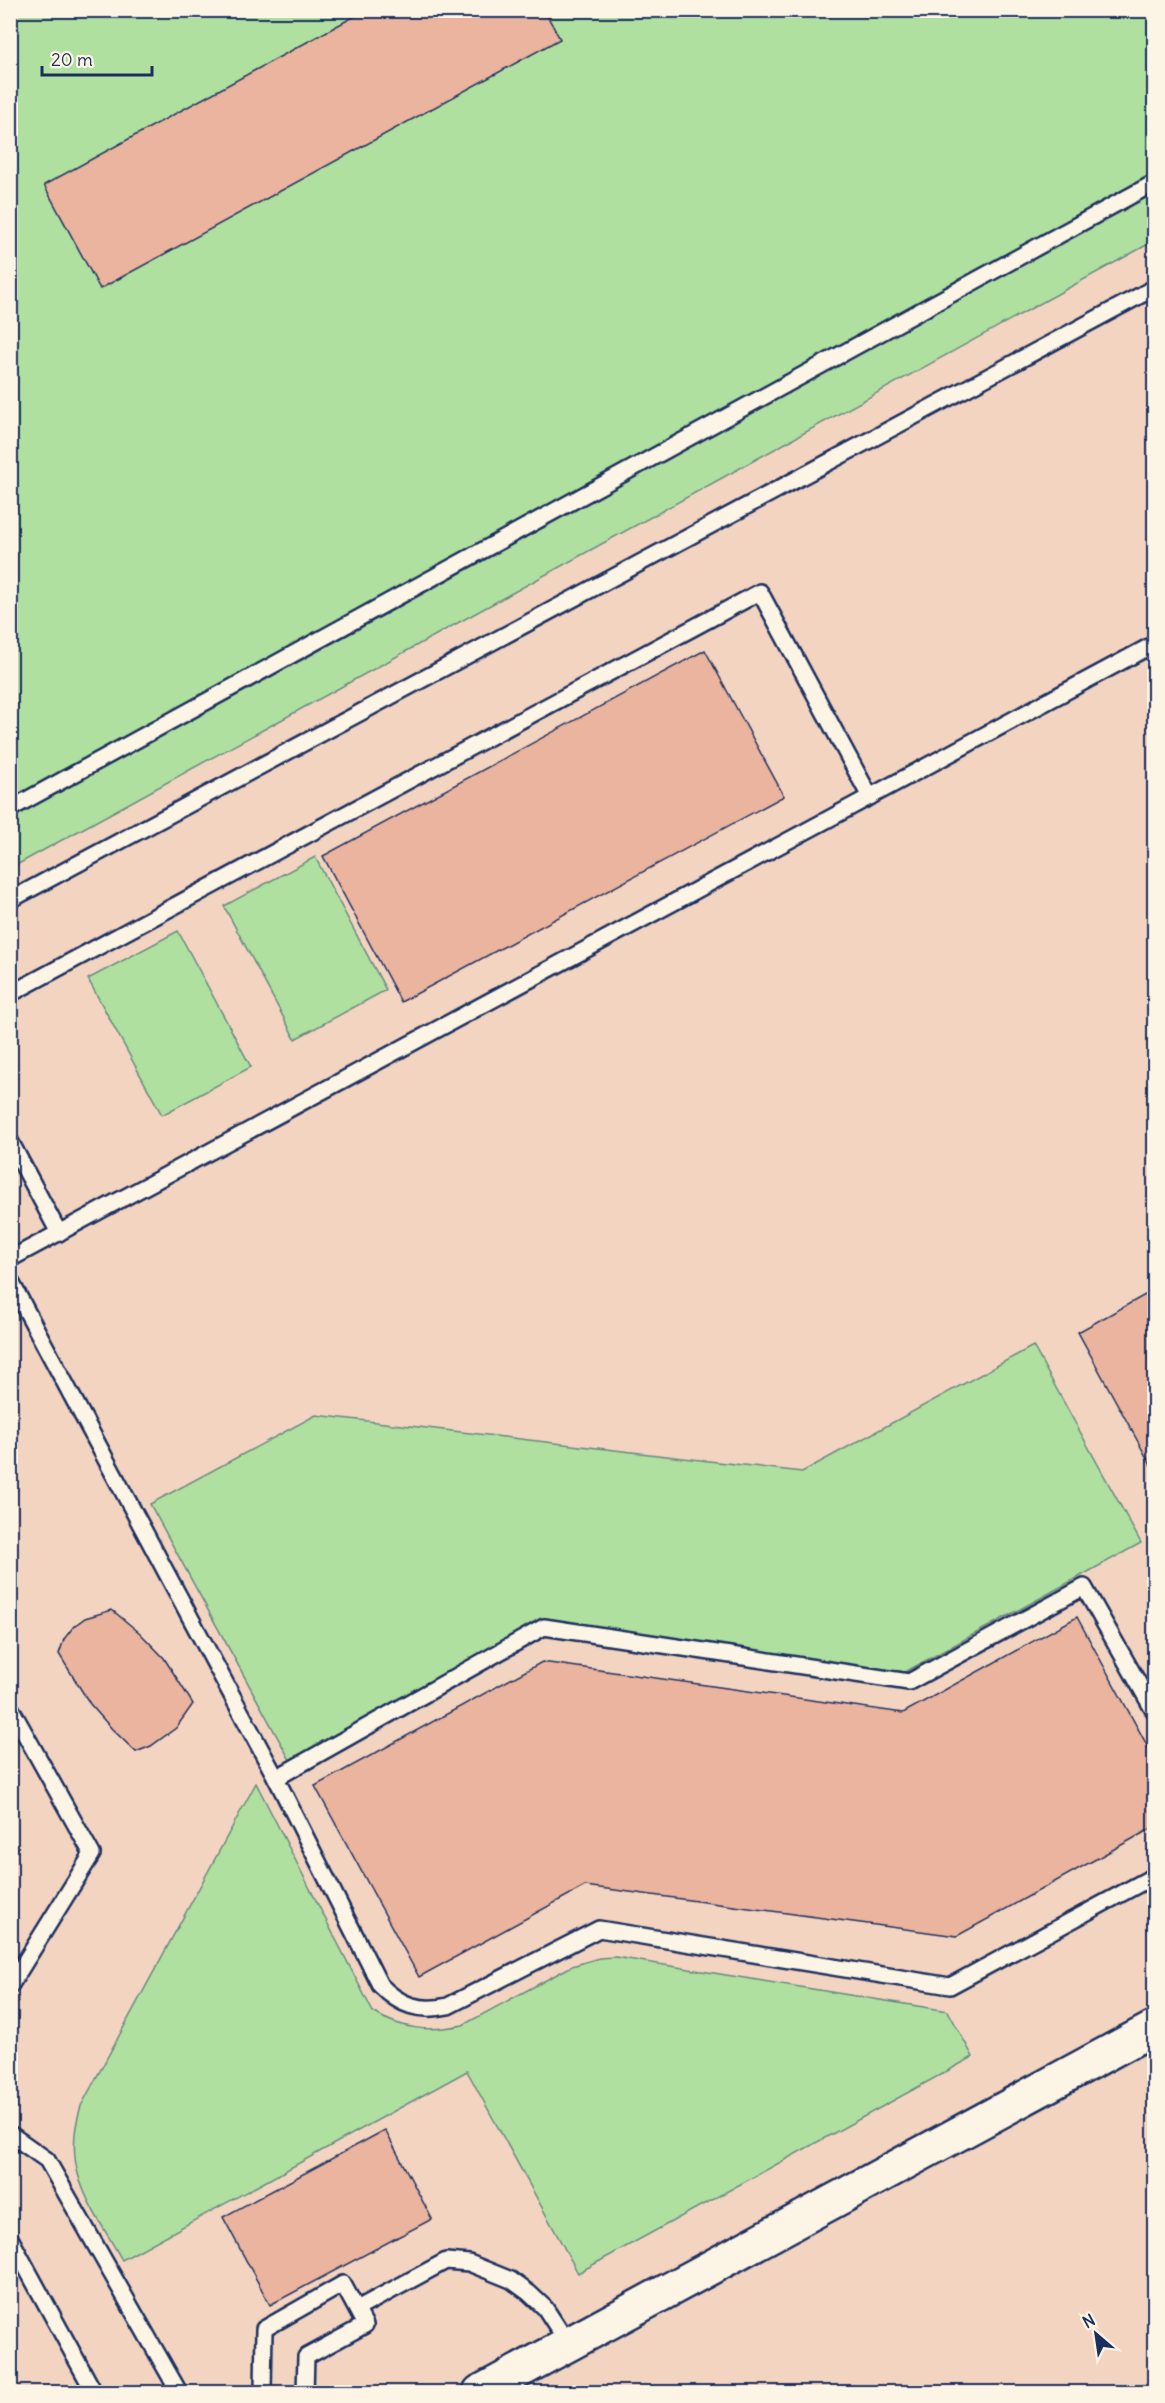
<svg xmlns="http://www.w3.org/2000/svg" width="1165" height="2403" font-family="Delius,sans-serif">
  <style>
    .built { fill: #f3d4c1 }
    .green { fill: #b0e0a0; stroke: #66887f; stroke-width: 1.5 }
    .building { fill: #eab49f; stroke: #1b2f5e; stroke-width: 1.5 }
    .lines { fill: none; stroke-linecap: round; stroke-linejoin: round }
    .lane-casing { stroke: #1b2f5e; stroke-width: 20 }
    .secondary-casing { stroke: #1b2f5e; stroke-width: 38 }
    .lane { stroke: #fcf5e5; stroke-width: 15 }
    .secondary { stroke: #fcf5e5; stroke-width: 33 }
  </style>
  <rect width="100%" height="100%" fill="#f7e2d0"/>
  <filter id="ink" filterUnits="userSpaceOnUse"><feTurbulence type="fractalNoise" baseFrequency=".0167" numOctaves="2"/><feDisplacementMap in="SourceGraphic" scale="12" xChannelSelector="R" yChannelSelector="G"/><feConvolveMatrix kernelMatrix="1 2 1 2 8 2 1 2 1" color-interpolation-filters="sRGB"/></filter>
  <g filter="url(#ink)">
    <rect class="built" x="11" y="11" width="1143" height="2381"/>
    <g class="green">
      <polygon points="10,11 1154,11 1154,241 11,868"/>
      <polygon points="315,857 386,990 295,1039 224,906"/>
      <polygon points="178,931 251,1067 162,1115 88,979"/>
      <polygon points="1033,1346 1141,1543 905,1672 545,1622 290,1760 150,1504 316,1415 802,1472"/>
      <path d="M256,1783L373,2012C402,2030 430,2032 463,2025L572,1966L599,1958L615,1957L948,2011L973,2057L578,2273L467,2071L122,2260C92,2206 60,2171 81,2106Z"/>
    </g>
    <g class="building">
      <polygon points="366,10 544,10 560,39 100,289 44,185"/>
      <polygon points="705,650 784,796 401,1002 323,856"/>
      <polygon points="1154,1290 1154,1471 1078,1332"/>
      <polygon points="112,1610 140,1633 164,1658 193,1704 176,1728 151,1746 136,1752 112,1729 90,1704 59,1654 64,1639 74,1626 85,1618"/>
      <polygon points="1077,1617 1154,1758 1154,1827 957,1936 585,1886 419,1977 315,1786 542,1662 903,1713"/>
      <polygon points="385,2130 432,2219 270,2305 223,2217"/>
    </g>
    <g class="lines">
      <defs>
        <g id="lane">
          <polyline points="10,809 1154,183"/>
          <polyline points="10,900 1154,288"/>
          <polyline points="10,994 760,592 870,797"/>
          <polyline points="10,1141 59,1233"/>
          <polyline points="10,1259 1154,644"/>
          <polyline points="10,1280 276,1778"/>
          <polyline points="10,1707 92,1854 10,1986"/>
          <path d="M1154,1711L1084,1587L909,1682L544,1627L276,1778L380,1985C400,2006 420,2012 448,2006L599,1929L950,1986L1154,1876"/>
          <polyline points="10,2134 47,2160 179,2392"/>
          <polyline points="10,2238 94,2392"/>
          <polyline points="357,2309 446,2261 469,2263 511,2280 529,2293 545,2308 569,2345"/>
          <polyline points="263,2392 264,2329 343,2284 365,2325 306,2357 305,2392"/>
        </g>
        <polyline id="secondary" points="480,2392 1154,2028"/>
      </defs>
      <use href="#lane" class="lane-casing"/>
      <use href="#secondary" class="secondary-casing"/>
      <use href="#lane" class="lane"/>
      <use href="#secondary" class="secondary"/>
    </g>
  </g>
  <rect width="1165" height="2403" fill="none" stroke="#fcf5e5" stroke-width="36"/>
  <rect x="18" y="18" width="1129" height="2367" fill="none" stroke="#1b2f5e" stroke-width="2" filter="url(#ink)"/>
  <g transform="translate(1096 2334) rotate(331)" stroke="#fcf5e5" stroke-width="4.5" paint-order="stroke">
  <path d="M0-4.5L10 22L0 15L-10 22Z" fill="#1b2f5e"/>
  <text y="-9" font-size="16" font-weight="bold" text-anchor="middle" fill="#1b2f5e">N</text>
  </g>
  <path d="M42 66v9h110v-9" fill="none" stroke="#1b2f5e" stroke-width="3"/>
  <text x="51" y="66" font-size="18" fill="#1b2f5e" stroke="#fcf5e5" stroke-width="4.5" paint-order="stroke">20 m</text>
</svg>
